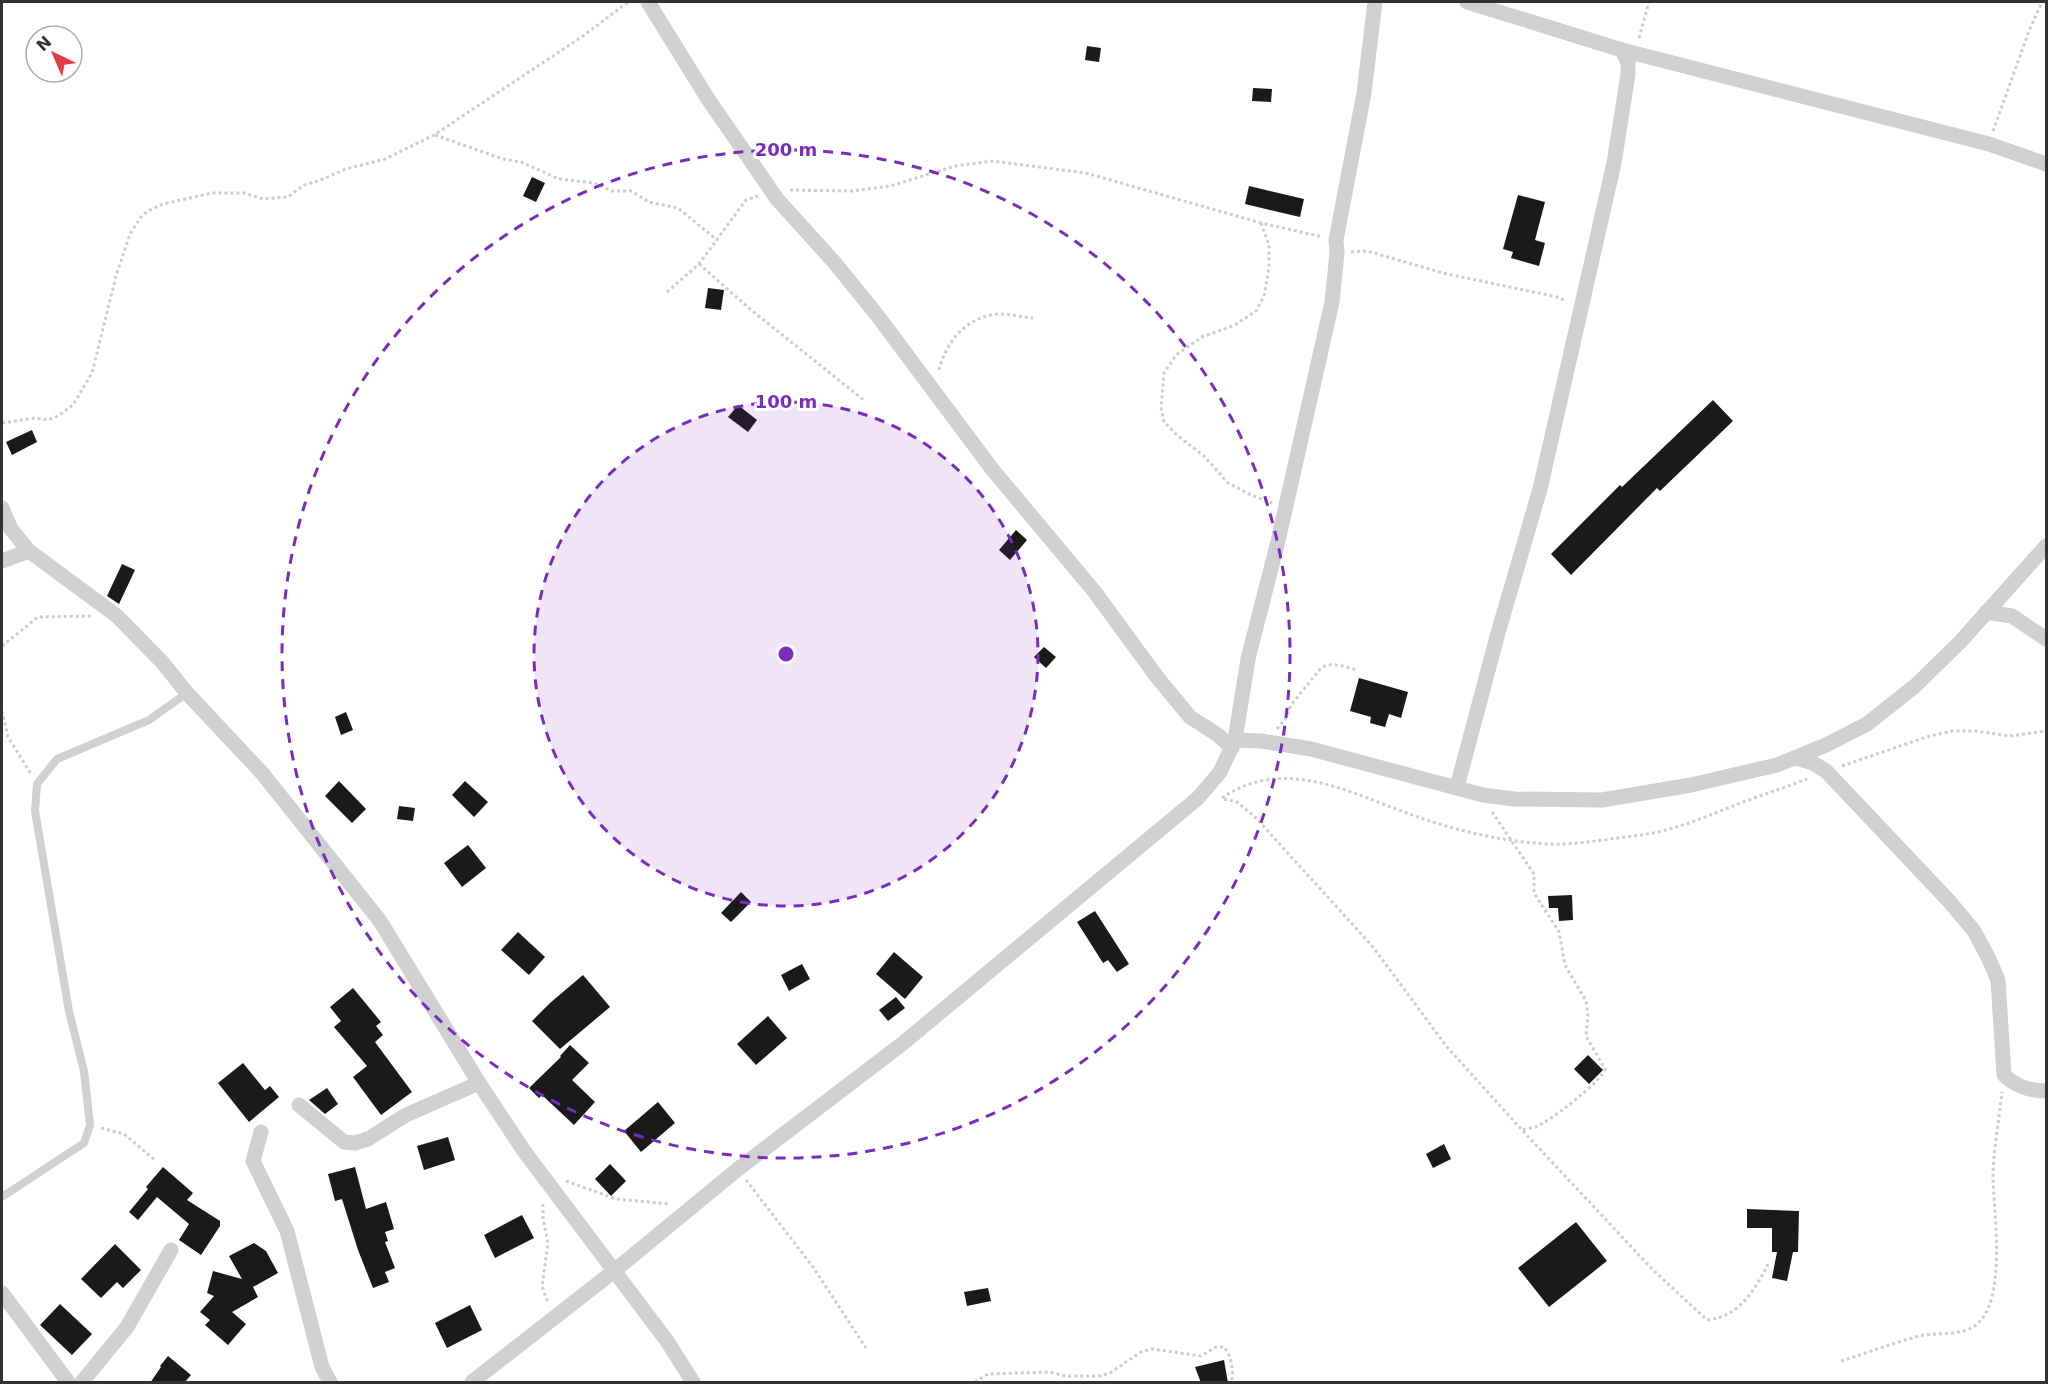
<svg xmlns="http://www.w3.org/2000/svg" width="2048" height="1384" font-family="'DejaVu Sans',sans-serif">
  <style>
    .building { fill: #1a1a1a }
    .lines { fill: none; stroke-linecap: round; stroke-linejoin: round }
    .path { stroke: #cdcdcd; stroke-width: 3; stroke-dasharray: 3 3; stroke-linecap: butt }
    .lane { stroke: #d0d0d0; stroke-width: 8 }
    .street { stroke: #d0d0d0; stroke-width: 15 }
    .ring { fill: none; stroke: #7b2cbf; stroke-width: 3; stroke-dasharray: 10 8 }
    .centre { fill: #7b2cbf; stroke: #fff; stroke-width: 3 }
    .ring-label { font-size: 18px; text-anchor: middle; font-weight: bold; fill: #7b2cbf; stroke: #fff; stroke-width: 6; stroke-linejoin: round; paint-order: stroke }
  </style>
  <rect width="100%" height="100%" fill="#fff"/>
  <g class="building">
    <polygon points="1087,46 1101,48 1099,62 1085,60"/>
    <polygon points="1253,88 1272,89 1271,102 1252,101"/>
    <polygon points="532,177 545,183 536,202 523,196"/>
    <polygon points="1249,186 1304,199 1300,217 1245,204"/>
    <polygon points="1518,195 1545,202 1535,240 1545,243 1539,266 1511,258 1513,252 1503,249"/>
    <polygon points="708,288 724,290 721,310 705,308"/>
    <polygon points="1713,400 1733,421 1660,491 1657,488 1571,575 1551,554 1620,485 1622,487"/>
    <polygon points="738,405 757,420 748,432 728,417"/>
    <polygon points="32,430 37,442 12,455 6,442"/>
    <polygon points="1016,530 1027,540 1010,560 999,550"/>
    <polygon points="122,564 135,570 119,604 107,596"/>
    <polygon points="1044,647 1056,657 1046,668 1034,657"/>
    <polygon points="1359,678 1408,692 1401,718 1389,714 1385,727 1370,723 1371,717 1350,711"/>
    <polygon points="346,712 353,730 341,735 335,717"/>
    <polygon points="339,781 366,809 352,823 325,796"/>
    <polygon points="465,781 488,802 474,817 452,795"/>
    <polygon points="399,806 415,808 413,821 397,819"/>
    <polygon points="468,845 486,868 462,887 444,863"/>
    <polygon points="741,892 751,902 731,922 721,913"/>
    <polygon points="1572,895 1573,920 1559,921 1558,908 1549,908 1548,896"/>
    <polygon points="1095,911 1129,964 1117,972 1108,960 1103,963 1077,922"/>
    <polygon points="518,932 545,957 529,975 501,950"/>
    <polygon points="894,952 923,977 905,999 876,974"/>
    <polygon points="802,964 810,979 789,991 781,975"/>
    <polygon points="583,975 610,1007 560,1049 532,1021 550,1003"/>
    <polygon points="353,988 381,1022 376,1026 383,1035 375,1042 412,1092 381,1115 353,1077 367,1066 334,1027 341,1021 330,1007"/>
    <polygon points="896,997 905,1008 888,1021 879,1010"/>
    <polygon points="768,1016 787,1038 756,1065 737,1044"/>
    <polygon points="570,1045 589,1063 572,1080 595,1102 574,1125 542,1095 539,1098 529,1088 561,1057 560,1056"/>
    <polygon points="1588,1055 1603,1070 1589,1084 1574,1069"/>
    <polygon points="243,1063 265,1090 270,1086 279,1097 249,1122 218,1083"/>
    <polygon points="327,1088 338,1104 325,1114 309,1100"/>
    <polygon points="658,1102 675,1123 641,1152 624,1131"/>
    <polygon points="448,1137 455,1160 424,1170 417,1146"/>
    <polygon points="1444,1144 1451,1159 1433,1168 1426,1154"/>
    <polygon points="610,1164 626,1181 611,1196 595,1179"/>
    <polygon points="163,1167 193,1193 187,1200 220,1221 220,1226 201,1255 179,1240 189,1224 157,1197 138,1220 129,1212 148,1189 146,1187"/>
    <polygon points="355,1167 366,1209 386,1202 394,1229 385,1232 388,1241 385,1242 395,1268 385,1272 389,1282 373,1288 358,1250 342,1199 335,1201 328,1174"/>
    <polygon points="1747,1209 1799,1211 1798,1252 1793,1252 1787,1281 1772,1278 1777,1252 1772,1252 1772,1228 1747,1228"/>
    <polygon points="522,1215 534,1238 495,1258 484,1235"/>
    <polygon points="1576,1222 1607,1261 1549,1307 1518,1268"/>
    <polygon points="254,1243 266,1251 278,1273 253,1287 258,1297 232,1312 246,1324 228,1345 205,1325 210,1320 200,1312 214,1296 207,1293 213,1271 242,1279 229,1256"/>
    <polygon points="115,1244 141,1270 123,1288 117,1282 101,1298 81,1279"/>
    <polygon points="988,1288 991,1301 967,1306 964,1292"/>
    <polygon points="60,1304 92,1334 72,1355 40,1325"/>
    <polygon points="470,1305 482,1330 447,1348 435,1323"/>
    <polygon points="168,1356 191,1375 184,1383 150,1383 161,1367 160,1366"/>
    <polygon points="1224,1360 1228,1383 1201,1383 1195,1367"/>
  </g>
  <g class="lines">
    <g class="path">
      <polyline points="1639,38 1649,2"/>
      <polyline points="1993,131 2029,31 2042,2"/>
      <polyline points="435,135 503,159 521,162 559,179 594,183 612,191 631,191 649,202 678,208 717,240"/>
      <polyline points="790,190 852,191 890,186 955,166 992,161 1086,173 1261,223 1323,237"/>
      <polyline points="1261,223 1269,245 1269,268 1264,296 1256,311 1235,325 1202,337 1176,355 1164,373 1161,408 1164,422 1178,436 1204,456 1228,483 1251,495 1272,503"/>
      <polyline points="1351,252 1367,251 1443,273 1557,297 1566,301"/>
      <polyline points="699,264 750,309 865,401"/>
      <polyline points="667,292 699,264 746,200 758,196"/>
      <path d="M939,370C946,341 968,315 1000,314C1011,314 1022,317 1033,318"/>
      <polyline points="2,423 35,418 48,420 58,416 73,405 92,373 116,276 130,234 140,218 148,211 163,204 212,193 244,193 263,199 288,197 304,185 318,181 346,169 385,159 434,135 583,36 628,2"/>
      <polyline points="2,646 38,617 91,616"/>
      <polyline points="2,711 8,737 31,774"/>
      <path d="M1277,729L1285,719L1291,705L1321,668C1332,661 1345,667 1357,670"/>
      <polyline points="1842,766 1926,737 1952,731 1976,731 2010,736 2046,731"/>
      <path d="M1222,798C1287,753 1357,797 1421,818C1462,832 1506,842 1550,844C1568,845 1586,842 1604,840C1622,837 1640,836 1658,832C1688,825 1715,813 1743,802C1765,794 1786,787 1807,779"/>
      <path d="M1224,799L1237,802L1256,818L1373,947L1447,1047L1522,1130L1653,1270L1707,1320C1739,1317 1755,1290 1768,1264"/>
      <path d="M1492,812L1534,874V893L1559,932L1565,965L1586,1001L1588,1015L1586,1036L1605,1069C1601,1082 1550,1121 1536,1127C1532,1128 1526,1129 1522,1130"/>
      <polyline points="101,1128 124,1134 156,1161"/>
      <polyline points="746,1180 813,1267 866,1348"/>
      <polyline points="566,1181 616,1199 670,1204"/>
      <polyline points="543,1204 543,1218 548,1244 542,1286 548,1303"/>
      <path d="M1841,1361C1867,1353 1893,1343 1919,1336C1936,1332 1958,1336 1973,1327C2009,1305 1993,1212 1993,1174C1994,1147 1999,1119 2002,1092"/>
      <path d="M975,1382L988,1374L1050,1372L1065,1376H1100L1110,1373L1141,1352L1152,1349L1201,1356L1216,1347H1224C1232,1357 1233,1369 1232,1382"/>
    </g>
    <polyline class="lane" points="2,1197 84,1143 90,1125 84,1071 69,1011 35,811 37,784 57,759 149,720 187,693"/>
    <g class="street">
      <polyline points="648,2 708,99 777,199 834,262 877,315 992,469 1094,591 1157,677 1190,717 1218,735 1232,748"/>
      <polyline points="1622,50 1989,144 2046,164"/>
      <polyline points="2,508 11,529 29,551 117,616 162,662 187,693 262,773 380,921 479,1083 524,1151 667,1341 693,1382"/>
      <polyline points="2,561 29,551"/>
      <polyline points="1986,612 2012,616 2046,639"/>
      <polyline points="1235,740 1248,659 1278,541 1332,302 1337,253 1336,240 1364,93 1375,2"/>
      <path d="M1796,758L1813,763L1826,771L1949,901L1974,931L1988,957L1998,980L2004,1075C2015,1086 2031,1091 2046,1091"/>
      <polyline points="1457,787 1498,633 1540,489 1614,163 1628,74 1628,63 1622,50 1467,2"/>
      <polyline points="299,1105 344,1142 355,1143 368,1139 406,1115 479,1083"/>
      <polyline points="261,1132 253,1161 287,1231 322,1367 330,1382"/>
      <polyline points="2,1293 68,1382"/>
      <polyline points="82,1382 127,1327 171,1250"/>
      <polyline points="472,1382 614,1271 738,1169 902,1044 1198,798 1220,772 1235,740 1261,741 1311,749 1483,795 1514,799 1602,800 1691,785 1777,765 1826,745 1867,724 1915,686 1960,642 2046,546"/>
    </g>
  </g>
  <circle cx="786" cy="654" r="252" fill="#7b2cbf" fill-opacity=".12"/>
  <g class="ring">
    <circle cx="786" cy="654" r="252"/>
    <circle cx="786" cy="654" r="504"/>
  </g>
  <circle cx="786" cy="654" r="9" class="centre"/>
  <g class="ring-label">
    <text x="786" y="156">200 m</text>
    <text x="786" y="408">100 m</text>
  </g>
  <rect width="2048" height="1384" fill="none" stroke="#333333" stroke-width="6"/>
  <g transform="translate(54 54) rotate(316)"><circle r="28" fill="#ffffff" stroke="#adadad" stroke-width="1.5"/>
  <path d="M0-4.5L10 22L0 15L-10 22Z" fill="#e63946"/>
  <text y="-9" font-size="16" font-weight="bold" text-anchor="middle" fill="#333333">N</text>
  </g>
</svg>
